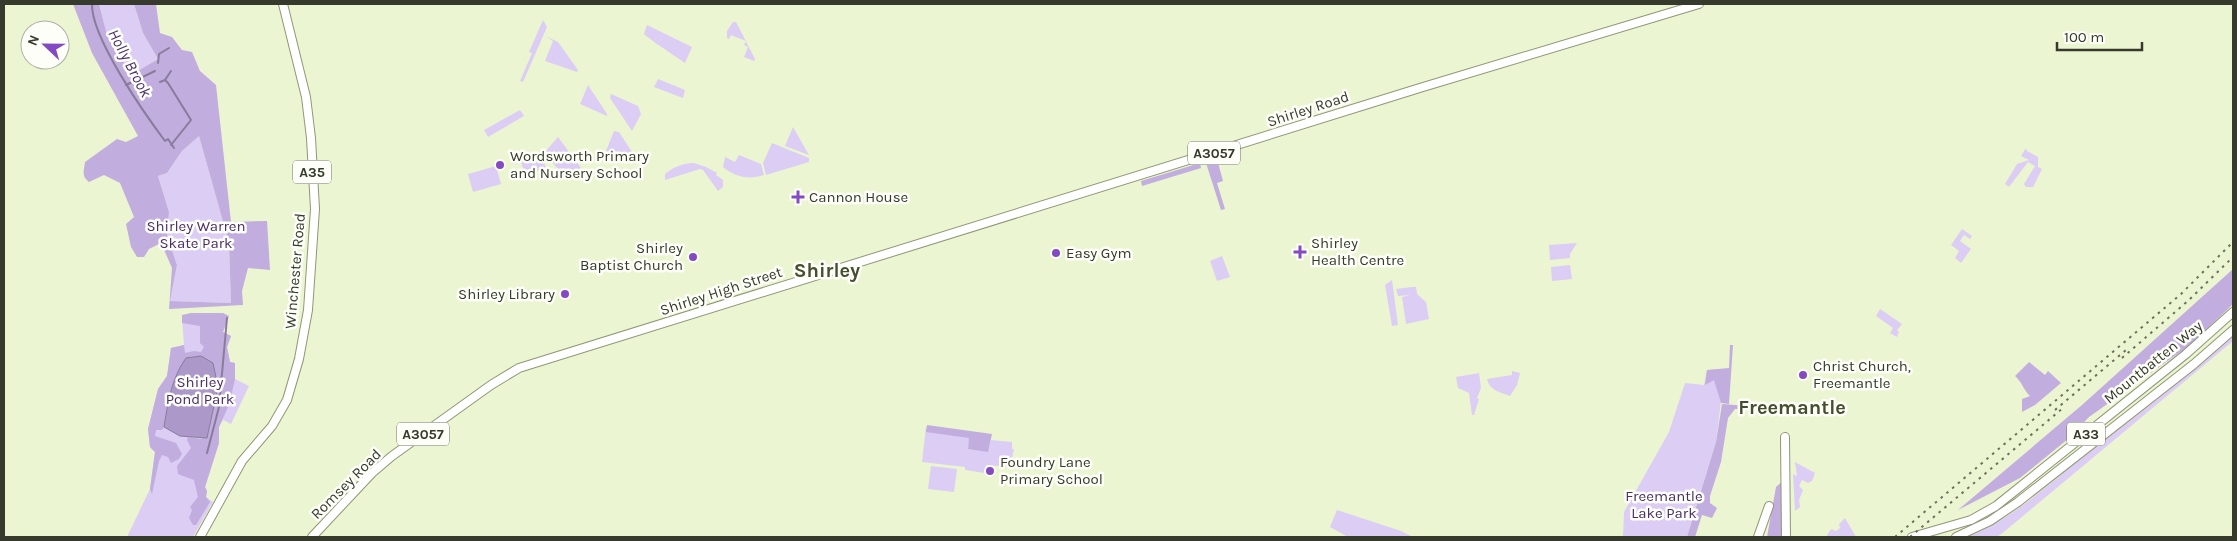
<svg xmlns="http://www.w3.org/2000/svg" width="2237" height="541" font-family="Karla,sans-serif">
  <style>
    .green { fill: #dccdf4 }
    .forest { fill: #c1adde; fill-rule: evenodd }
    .water { fill: #ac99c9; stroke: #897c9a }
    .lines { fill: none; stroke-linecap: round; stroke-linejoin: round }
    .stream { stroke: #897c9a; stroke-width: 2 }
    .primary-casing { stroke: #8f9776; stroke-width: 10 }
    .trunk-casing { stroke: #8f9776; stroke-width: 10 }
    .primary { stroke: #fff; stroke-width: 8 }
    .trunk { stroke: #fff; stroke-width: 8 }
    .rail { stroke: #6a705c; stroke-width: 2; stroke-dasharray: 2.5 5; stroke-linecap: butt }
    .poi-dot { fill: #844ac1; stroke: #fcfef7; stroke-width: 2 }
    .labels { text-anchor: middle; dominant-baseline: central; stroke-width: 5; stroke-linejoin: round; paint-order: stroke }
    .shield { fill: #fcfef7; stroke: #717569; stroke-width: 1 }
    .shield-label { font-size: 14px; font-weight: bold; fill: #363a2c }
    .street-label { font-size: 15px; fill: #363a2c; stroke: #fcfef7 }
    .poi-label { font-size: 15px; fill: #363a2c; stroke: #fcfef7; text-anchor: start }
    .park-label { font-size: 15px; fill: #492d69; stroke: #fcfef7 }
    .water-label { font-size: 16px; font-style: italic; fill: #4d316e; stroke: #fcfef7 }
    .district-label { font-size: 20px; font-weight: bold; fill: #474e30; stroke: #fcfef7 }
  </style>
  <rect width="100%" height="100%" fill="#ecf5d2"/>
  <g class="green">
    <polygon points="99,4 134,4 143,33 158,59 131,75 106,31"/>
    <polygon points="543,20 547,27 523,82 520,81 532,53 529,52"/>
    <polygon points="733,22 736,22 755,59 754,61 744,57 748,47 744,45 746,41 731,35 729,39 727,38 727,31"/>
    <path d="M647,25L692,47L685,63C678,58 646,37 644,34Z"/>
    <polygon points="545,36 558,42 578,70 577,72 545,61 553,41"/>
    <polygon points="658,79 685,90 683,98 654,87"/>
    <polygon points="588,85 607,114 607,116 580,104"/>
    <polygon points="611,94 638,106 641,114 632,131 610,98"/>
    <polygon points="520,110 524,116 488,137 484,130"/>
    <polygon points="793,127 809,155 785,146"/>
    <polygon points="614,131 619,132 636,158 635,164 606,151"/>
    <polygon points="199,136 229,243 231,303 170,301 177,265 167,236 169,212 158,176 167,173 182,151"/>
    <polygon points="558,137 581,168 562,175 545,152"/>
    <polygon points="772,143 809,158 809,162 766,175 763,163"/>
    <polygon points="2026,148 2027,151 2038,157 2038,167 2042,169 2033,187 2026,187 2024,184 2035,166 2028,162 2009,187 2005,184 2017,164 2029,160 2021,156"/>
    <polygon points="541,154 546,168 525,175 521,162 512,164 511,161"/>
    <path d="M739,155L761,164L764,175C749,180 735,177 723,167L725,157L735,162Z"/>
    <path d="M694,163L706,167L717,173L716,175L723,180V187L718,191L703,170L700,169L665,180V174C674,167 682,163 694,163Z"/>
    <polygon points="496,166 501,184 473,192 468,174"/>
    <polygon points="1962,229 1972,236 1970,239 1964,235 1960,241 1971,249 1961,263 1955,258 1959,251 1951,245"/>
    <polygon points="1577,243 1570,254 1570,258 1550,260 1549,245"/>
    <polygon points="1222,256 1230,277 1217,281 1210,261"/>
    <polygon points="1570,265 1572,279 1552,281 1551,267"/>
    <polygon points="1392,280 1398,325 1392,326 1385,285"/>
    <polygon points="1412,287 1416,287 1417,294 1426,302 1429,319 1406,324 1402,297 1410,295 1398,296 1396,289"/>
    <polygon points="1880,309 1902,324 1897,330 1899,332 1897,337 1890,333 1893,328 1876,316"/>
    <polygon points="229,316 223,332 231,336 227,347 230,362 235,363 235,379 249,386 231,424 223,420 219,427 219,443 205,487 207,491 206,497 213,502 193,537 127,537 150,489 155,452 150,447 148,429 158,389 167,376 171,348 184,345 182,319"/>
    <path d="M2233,335V341L2005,531L1997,537H1966C2010,521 2045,487 2082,458C2133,418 2185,379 2233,335Z"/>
    <polygon points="1725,369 1716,442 1687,537 1623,537 1624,512 1669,432 1685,383 1704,385 1707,370"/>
    <path d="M1512,371L1520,373L1517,385L1510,396C1500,392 1490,391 1487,379L1512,375Z"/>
    <polygon points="1479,373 1481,388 1477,398 1479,399 1474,415 1472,415 1469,393 1458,388 1456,377"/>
    <polygon points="926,427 970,433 968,449 988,451 991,440 1012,442 1012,449 1014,449 1010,467 986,465 985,473 965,470 965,467 922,462"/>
    <polygon points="1795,462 1815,473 1812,481 1808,483 1802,480 1799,486 1803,490 1799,500 1800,507 1795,511 1793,474 1797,476"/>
    <polygon points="931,466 957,469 954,492 928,489"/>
    <polygon points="1337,510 1401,531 1411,536 1348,537 1330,527"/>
    <polygon points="1845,518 1856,537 1826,537 1831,529 1836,531 1840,528 1839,524"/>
  </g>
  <g class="forest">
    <path d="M73,4H99L106,31L131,75L158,59L143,33L134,4H156L160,33L172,37L182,50L192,52L200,71L216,85L231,222L267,221L270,270L248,268L242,291L243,305L169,309L172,268L161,243L149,249L144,257H137L131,247L126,224L134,217L120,183L104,175L89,182C81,176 84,171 85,162L117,139L126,142L138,136L92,53ZM199,136L229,243L231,303L170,301L177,265L167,236L169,212L158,176L167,173L182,151Z"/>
    <polygon points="1217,159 1223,181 1217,183 1225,209 1221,210 1206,163"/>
    <polygon points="1200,163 1201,168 1142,186 1141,181"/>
    <polygon points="2233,269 2233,304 2190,345 2089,417 2068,439 2020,478 1958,510 2082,405"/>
    <polygon points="191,313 223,313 229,316 223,332 231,336 227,347 230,362 235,363 235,379 229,405 219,427 219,443 205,487 207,491 206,497 210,502 196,525 193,525 189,518 192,510 190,507 198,497 194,480 178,474 177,466 191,448 187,440 188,437 202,439 169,394 164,427 162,430 156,430 155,436 176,443 182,454 179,459 171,463 168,457 162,455 159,461 152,494 150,489 155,452 150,447 148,429 158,389 167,376 171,348 184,345 185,353 194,351 201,352 204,347 200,343 200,326 182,323 182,315"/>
    <polygon points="1730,345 1733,345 1729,404 1721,403 1714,380 1705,385 1707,370 1729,368"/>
    <path d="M2029,362L2045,375L2048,371L2061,383L2035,405L2022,412V399L2030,396C2023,389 2022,382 2015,376Z"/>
    <polygon points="1722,404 1773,408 1772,410 1735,409 1728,418 1721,462 1710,496 1710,503 1717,508 1712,518 1702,515 1695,537 1687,537 1716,442"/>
    <polygon points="927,425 992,434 988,452 968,449 969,438 926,432"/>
    <polygon points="1784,480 1782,537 1767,537 1776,487"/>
  </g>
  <path class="water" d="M201,356L213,363L218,387L207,438L180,436L164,427C168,403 171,379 186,358Z"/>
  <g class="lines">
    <g class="stream">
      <path d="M92,4C91,37 144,113 165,141L168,139L174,148"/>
      <polyline points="158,63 159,54 169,48"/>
      <polyline points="165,80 171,71"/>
      <polyline points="160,82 165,80 168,83 191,120 171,145"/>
      <polyline points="126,85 155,71"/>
      <polyline points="207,453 219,407 227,318"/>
    </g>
    <defs>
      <g id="primary">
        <polyline points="200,537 242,461 272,426 287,400 299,359 308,310 315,209 311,138 306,97 283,4"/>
        <polyline points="312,537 372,473 392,456 491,385 519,368 1423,87 1699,4"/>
      </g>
      <g id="trunk">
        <polyline points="1785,437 1786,537"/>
        <polyline points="1758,537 1769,506"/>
        <polyline points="1912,537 1971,520 1996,506 2186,354 2233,312"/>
        <polyline points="1956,537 1990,521 2018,502 2194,364 2233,330"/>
      </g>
    </defs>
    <use href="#primary" class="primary-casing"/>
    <use href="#trunk" class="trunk-casing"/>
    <use href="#primary" class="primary"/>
    <use href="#trunk" class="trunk"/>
    <g class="rail">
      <polyline points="2122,358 2189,300 2233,257"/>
      <polyline points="2055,410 2126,350"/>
      <polyline points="1895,537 2181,294 2233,242"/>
      <polyline points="1910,537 2063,408"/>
    </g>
  </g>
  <g class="poi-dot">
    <circle cx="500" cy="165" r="5"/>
    <path d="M795.5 189.5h5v5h5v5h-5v5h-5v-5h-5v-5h5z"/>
    <path d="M1297.5 244.5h5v5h5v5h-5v5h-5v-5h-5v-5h5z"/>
    <circle cx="1056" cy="253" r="5"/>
    <circle cx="693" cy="257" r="5"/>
    <circle cx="565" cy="294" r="5"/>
    <circle cx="1803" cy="375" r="5"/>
    <circle cx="990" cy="471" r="5"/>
  </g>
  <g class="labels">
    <g class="shield">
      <rect x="1188" y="141.5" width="52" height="23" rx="4"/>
      <rect x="293" y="160.5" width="38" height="23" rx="4"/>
      <rect x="397" y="422.5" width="52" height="23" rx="4"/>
      <rect x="2067" y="422.5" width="38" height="23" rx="4"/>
    </g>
    <g class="shield-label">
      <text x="1214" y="153">A3057</text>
      <text x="312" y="172">A35</text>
      <text x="423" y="434">A3057</text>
      <text x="2086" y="434">A33</text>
    </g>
    <g class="street-label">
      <text transform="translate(1308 109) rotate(-18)">Shirley Road</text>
      <text transform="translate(295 271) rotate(-85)">Winchester Road</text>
      <text transform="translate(721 291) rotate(-18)">Shirley High Street</text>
      <text transform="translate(2153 362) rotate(-39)">Mountbatten Way</text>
      <text transform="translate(346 484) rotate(-45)">Romsey Road</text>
    </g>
    <g class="poi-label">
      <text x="510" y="156">Wordsworth Primary<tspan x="510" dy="17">and Nursery School</tspan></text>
      <text x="809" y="197">Cannon House</text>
      <text x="1311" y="243">Shirley<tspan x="1311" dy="17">Health Centre</tspan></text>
      <text x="683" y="248" text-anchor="end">Shirley<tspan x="683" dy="17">Baptist Church</tspan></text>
      <text x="1066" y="253">Easy Gym</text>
      <text x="555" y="294" text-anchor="end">Shirley Library</text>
      <text x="1813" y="366">Christ Church,<tspan x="1813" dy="17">Freemantle</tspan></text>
      <text x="1000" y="462">Foundry Lane<tspan x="1000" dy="17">Primary School</tspan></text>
    </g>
    <g class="park-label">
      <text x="196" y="226">Shirley Warren<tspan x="196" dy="17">Skate Park</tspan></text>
      <text x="200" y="382">Shirley<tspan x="200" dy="17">Pond Park</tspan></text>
      <text x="1664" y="496">Freemantle<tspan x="1664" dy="17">Lake Park</tspan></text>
    </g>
    <g class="water-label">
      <text transform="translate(130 63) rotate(62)">Holly Brook</text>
    </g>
    <g class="district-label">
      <text x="827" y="270">Shirley</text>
      <text x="1792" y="407">Freemantle</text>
    </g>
  </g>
  <rect width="2237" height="541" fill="none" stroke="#363a2c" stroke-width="10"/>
  <g transform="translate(45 45) rotate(292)"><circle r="24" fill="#fcfef7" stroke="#adb0a6"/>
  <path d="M0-4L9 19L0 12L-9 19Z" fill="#844ac1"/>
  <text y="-8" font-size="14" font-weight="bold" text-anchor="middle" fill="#363a2c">N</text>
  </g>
  <path d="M2057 42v8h85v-8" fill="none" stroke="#363a2c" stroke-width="2.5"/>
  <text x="2064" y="42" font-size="15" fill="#363a2c" stroke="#fcfef7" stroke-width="4" paint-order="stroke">100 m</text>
</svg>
